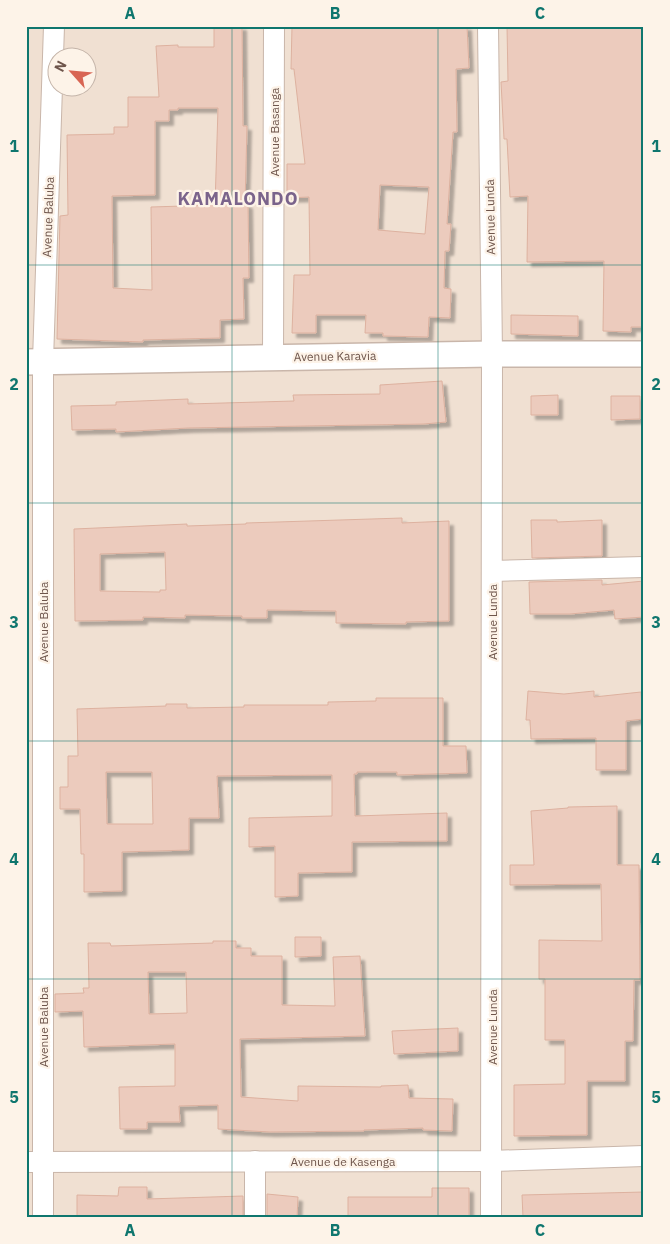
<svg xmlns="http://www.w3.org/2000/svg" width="670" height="1244" font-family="'IBM Plex Sans',sans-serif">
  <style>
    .residential { fill: #f0e0d2; fill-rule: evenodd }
    .building { fill: #eccbbd; stroke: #ddb19f; fill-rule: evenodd; filter: url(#shadow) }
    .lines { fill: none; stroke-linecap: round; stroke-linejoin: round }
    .minor-casing { stroke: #c9b6aa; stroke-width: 22 }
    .tertiary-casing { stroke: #c9b6aa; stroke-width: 28 }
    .minor { stroke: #fff; stroke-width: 20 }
    .tertiary { stroke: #fff; stroke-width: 25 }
    .grid { fill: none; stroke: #0f766e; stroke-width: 1; stroke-opacity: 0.55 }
    .labels { text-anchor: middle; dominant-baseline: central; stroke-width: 4.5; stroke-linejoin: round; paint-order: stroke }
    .street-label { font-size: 12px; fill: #6e554b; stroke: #fdf3e8 }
    .district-label { font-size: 18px; font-weight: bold; letter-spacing: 1px; fill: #7a638b; stroke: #fdf3e8 }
    .neatline { fill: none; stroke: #0f766e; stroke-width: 2 }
    .grid-label { font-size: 16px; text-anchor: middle; font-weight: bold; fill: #0f766e }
  </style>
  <defs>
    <filter id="shadow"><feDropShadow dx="4.5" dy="4.5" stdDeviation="1" flood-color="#0004"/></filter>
  </defs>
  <rect width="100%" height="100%" fill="#f9eee2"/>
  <path class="residential" d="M26,26H644V1218H26ZM58,58H88V88H58Z"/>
  <g class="building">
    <path d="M214,26H242L243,126H247L245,204H248L249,278H243L244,319L220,320V338L143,340V342L57,339L60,216L68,215L67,135L114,134V127H128V97H159L156,46L178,45V47H214ZM178,108H218L215,205L151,207L152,290L113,288L112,196L155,195V121H169V110H178Z"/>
    <path d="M292,26H467L469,68L456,69L457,132H453L447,224H451L449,251H445L444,288L451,289L450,318L429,317L428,337L383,336V333H365L366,315H316V333H292L294,275H310L309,197L287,198V164H305L294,69H291ZM380,185L429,187L425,234L378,230Z"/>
    <polygon points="507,26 644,26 644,327 631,327 631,332 603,331 604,261 527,262 528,196 510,197 507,139 504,139 501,82 508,81"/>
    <polygon points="511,315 578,316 578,336 511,334"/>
    <polygon points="442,381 446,422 424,424 188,428 116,432 116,429 72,430 71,406 116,405 116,402 188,399 188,404 294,401 293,395 380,394 380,385"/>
    <polygon points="558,395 558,415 531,415 531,396"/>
    <polygon points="611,396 640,396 640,419 611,420"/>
    <path d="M402,518V523L449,521V621L406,622V624L336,623V611L267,610V618H242V616L185,615V618L143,617V620L75,621L74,529L187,524V526L246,524V523ZM165,552L166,590H160V592L100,591V554Z"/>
    <polygon points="531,520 557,520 557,522 602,520 602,556 532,558"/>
    <polygon points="602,580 602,585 644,581 644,617 615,619 614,610 570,614 530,614 529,582"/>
    <polygon points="528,691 564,694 594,691 594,697 641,692 643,719 626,721 626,770 596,770 596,738 531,739 530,720 526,720"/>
    <path d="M376,698H443V746H466L467,773L397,775V772H357V774H354L355,816L447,813V841L352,842V872L298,873V896L275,897V846L249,847V818L332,816V775L217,776L219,818H189V850L122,852V891L84,892V854H81L80,809H60V787H68V756H78L77,709L166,706V704H187V708L244,707V705H328V702L376,701ZM106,772H152L153,824H107Z"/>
    <polygon points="617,806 617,865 639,865 640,980 634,980 633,1041 625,1041 625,1081 587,1081 587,1135 514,1136 514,1085 565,1084 565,1040 545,1040 545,979 539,979 539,940 602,941 601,884 510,885 510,865 534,865 531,811 568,808 568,807"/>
    <polygon points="295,937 321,937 321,956 295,957"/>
    <path d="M213,941H236V948H251V956H282V1005L335,1006L333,957L360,956L365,1036L240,1039L241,1097L298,1101V1086L381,1087V1086L408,1085L409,1098L453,1099L452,1131L423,1130V1128L364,1130V1131L270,1132L218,1129V1105L179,1106L180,1122H147V1129H120L119,1087L175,1086V1044L84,1047L83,1011L55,1012V994L84,993L83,988H89L88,943H110L111,946L213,943ZM148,972H186L187,1013L149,1014Z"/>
    <polygon points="458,1028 458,1051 394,1054 392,1031"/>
    <polygon points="119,1187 147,1187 147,1199 243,1196 243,1218 77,1218 77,1195 118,1196"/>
    <polygon points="432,1188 469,1188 469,1218 348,1218 348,1197 432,1197"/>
    <polygon points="644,1192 644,1218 523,1218 522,1195"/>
    <polygon points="267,1194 298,1197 297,1218 267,1218"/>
  </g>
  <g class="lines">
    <defs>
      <g id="minor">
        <polyline points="488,26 492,354 491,1218"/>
        <polyline points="273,357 274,26"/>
        <polyline points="492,571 644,567"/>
        <polyline points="255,1161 255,1218"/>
        <polyline points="26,1162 491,1161 644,1156"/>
        <polyline points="43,1218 43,361 54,26"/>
      </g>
      <polyline id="tertiary" points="26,362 492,354 644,354"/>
    </defs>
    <use href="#minor" class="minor-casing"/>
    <use href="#tertiary" class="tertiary-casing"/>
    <use href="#minor" class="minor"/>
    <use href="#tertiary" class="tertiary"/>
  </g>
  <path class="grid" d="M232,26V1218M438,26V1218M26,265H644M26,503H644M26,741H644M26,979H644"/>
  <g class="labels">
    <g class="street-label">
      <text transform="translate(274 132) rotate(-90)">Avenue Basanga</text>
      <text transform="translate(48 217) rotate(-88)">Avenue Baluba</text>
      <text transform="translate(490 217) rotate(-91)">Avenue Lunda</text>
      <text transform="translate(335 356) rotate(-1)">Avenue Karavia</text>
      <text transform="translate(43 622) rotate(-90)">Avenue Baluba</text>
      <text transform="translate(492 622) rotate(-90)">Avenue Lunda</text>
      <text transform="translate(43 1027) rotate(-90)">Avenue Baluba</text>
      <text transform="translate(492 1027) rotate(-90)">Avenue Lunda</text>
      <text x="343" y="1161">Avenue de Kasenga</text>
    </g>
    <g class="district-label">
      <text x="238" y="198">KAMALONDO</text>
    </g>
  </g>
  <rect width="670" height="1244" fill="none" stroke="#fdf3e8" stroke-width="55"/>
  <g transform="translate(72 72) rotate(297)"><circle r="24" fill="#fdf3e8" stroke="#c4b4a9"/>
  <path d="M0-4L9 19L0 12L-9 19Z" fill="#d86553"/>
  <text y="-8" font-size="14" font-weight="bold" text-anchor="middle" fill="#6e554b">N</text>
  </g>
  <rect x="28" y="28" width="614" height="1188" class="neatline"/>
  <g class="grid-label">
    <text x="130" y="19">A</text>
    <text x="335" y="19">B</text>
    <text x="540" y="19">C</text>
    <text x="14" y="152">1</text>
    <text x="656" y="152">1</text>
    <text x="14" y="390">2</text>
    <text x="656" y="390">2</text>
    <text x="14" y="628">3</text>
    <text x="656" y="628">3</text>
    <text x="14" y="865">4</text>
    <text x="656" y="865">4</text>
    <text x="14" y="1103">5</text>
    <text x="656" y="1103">5</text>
    <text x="130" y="1236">A</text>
    <text x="335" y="1236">B</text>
    <text x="540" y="1236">C</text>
  </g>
</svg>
